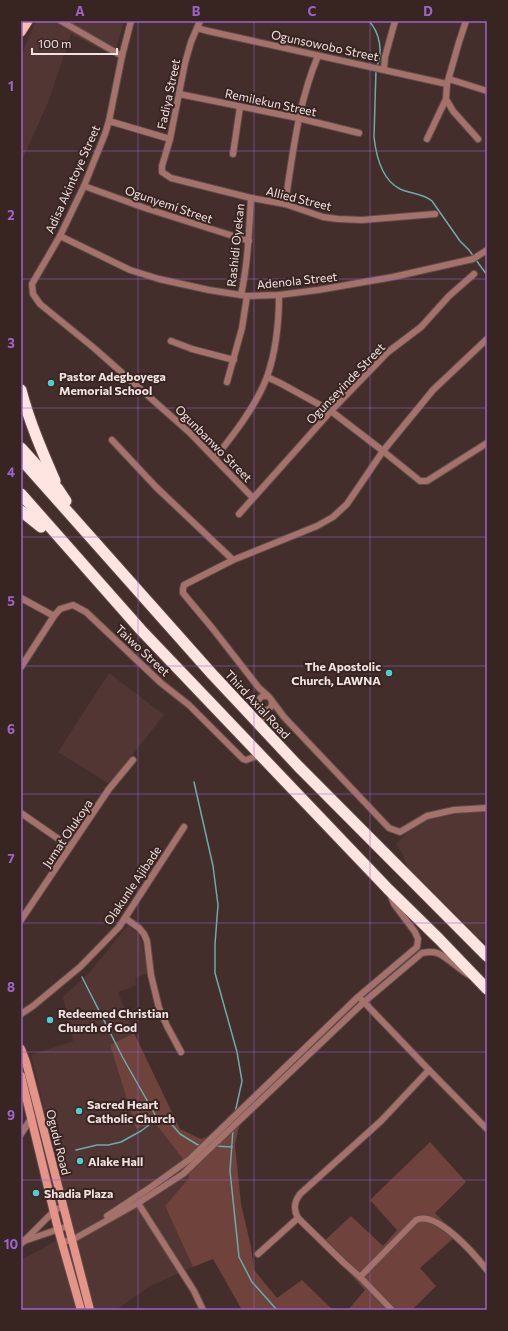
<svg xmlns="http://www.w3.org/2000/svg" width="508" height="1331" font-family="Commissioner,sans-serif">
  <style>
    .built { fill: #523633 }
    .green { fill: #6f423c }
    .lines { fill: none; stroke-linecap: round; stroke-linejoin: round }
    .stream { stroke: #6cabab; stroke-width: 1.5 }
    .minor-casing { stroke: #5f4b48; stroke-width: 8 }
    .secondary-casing { stroke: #5f4b48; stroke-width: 10 }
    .primary-casing { stroke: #5f4b48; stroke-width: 11 }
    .motorway-casing { stroke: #5f4b48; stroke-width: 13 }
    .minor { stroke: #a5726b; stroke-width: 6 }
    .secondary { stroke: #e49488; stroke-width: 8 }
    .primary { stroke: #fbbcb2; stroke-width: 9 }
    .motorway { stroke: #ffe5e1; stroke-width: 11 }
    .grid { fill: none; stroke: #9e63c9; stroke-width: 1; stroke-opacity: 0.55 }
    .poi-dot { fill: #52cdce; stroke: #382522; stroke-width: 1.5 }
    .labels { text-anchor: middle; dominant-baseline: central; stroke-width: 4; stroke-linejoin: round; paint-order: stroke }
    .street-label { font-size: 12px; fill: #f0e2e0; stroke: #382522 }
    .poi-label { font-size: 12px; font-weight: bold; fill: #f0e2e0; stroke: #382522; text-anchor: start }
    .neatline { fill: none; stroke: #9e63c9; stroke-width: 1.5 }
    .grid-label { font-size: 13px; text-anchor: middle; font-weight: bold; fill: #9e63c9 }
  </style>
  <rect width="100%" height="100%" fill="#432e2b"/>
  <g class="built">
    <polygon points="36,21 124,21 114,56 71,34 49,100 21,163 21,55"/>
    <polygon points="109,673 164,715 109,784 58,752"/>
    <polygon points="487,810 487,941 472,937 409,874 403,855 396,844 407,833 428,819 473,811"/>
    <polygon points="128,925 140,935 148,973 135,978 137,985 118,992 134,1033 110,1045 136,1129 155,1123 185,1162 189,1178 165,1206 193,1267 150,1286 116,1310 21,1310 21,1260 74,1231 31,1055 73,1041 63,997 90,972"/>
  </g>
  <g class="green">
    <polygon points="134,1033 180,1129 201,1139 221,1132 228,1116 240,1121 235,1145 241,1204 251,1247 254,1270 277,1298 302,1280 333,1310 242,1310 213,1259 193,1267 165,1206 189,1178 185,1162 155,1123 136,1129 110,1045"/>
    <polygon points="430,1142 466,1182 435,1213 457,1235 420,1268 436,1286 412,1310 348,1310 365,1290 322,1243 351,1216 383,1246 397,1230 370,1200"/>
  </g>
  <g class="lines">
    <g class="stream">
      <path d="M369,21C380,33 383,52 377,66"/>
      <path d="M376,70L374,137C376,155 382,180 400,189C411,194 422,193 432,201L460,241L469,250L474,257"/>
      <polyline points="476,260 487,275"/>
      <polyline points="194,782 213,866 218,905 215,944 215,973 237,1052 242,1081 235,1113"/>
      <polyline points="82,977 123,1058 157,1118"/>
      <polyline points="233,1129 230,1171 239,1257 252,1282 277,1310"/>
      <polyline points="215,1146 232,1147"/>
      <polyline points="76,1150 97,1145 108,1145 121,1142 141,1131 158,1118 163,1117 168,1120 180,1134 198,1145 202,1145"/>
    </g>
    <defs>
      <g id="minor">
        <polyline points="61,21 122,56"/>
        <polyline points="131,21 122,56 109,121 105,134 84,186 60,236 32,284 33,294 40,304 94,348 189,432 253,498"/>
        <polyline points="200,21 191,42 185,63 170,139 162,166 162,172 171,178 251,198 285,204 323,217 338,219 362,220 435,214"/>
        <polyline points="197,28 208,31 447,84"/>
        <polyline points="384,69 385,57 395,21"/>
        <polyline points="449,79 487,91"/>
        <polyline points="179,94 298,118 359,133"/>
        <polyline points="446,99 453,111 478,139"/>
        <polyline points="109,121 170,139"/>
        <polyline points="427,139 446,99 447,84 459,42 466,21"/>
        <polyline points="233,154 240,107"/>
        <polyline points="84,186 145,208 249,241"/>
        <path d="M285,204C293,153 298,103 318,56"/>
        <polyline points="60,236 130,270 159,279 209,290 247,296 279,295 318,290 393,277 473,259 487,250"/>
        <path d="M241,295C248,263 249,231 251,198"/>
        <polyline points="171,341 192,349 234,360"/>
        <polyline points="267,377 280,383 331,411 383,451 420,481 427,481 487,443"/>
        <polyline points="227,382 242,328 247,296"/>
        <polyline points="112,440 156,487 233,560"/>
        <path d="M215,458C234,434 256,406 267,377C276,351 279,323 279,295"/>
        <polyline points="239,514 331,411 388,352 421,327 449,296 474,274"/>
        <polyline points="21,598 54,616"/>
        <polyline points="21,667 54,616 60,609 73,605 86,612 161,683 189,705 243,759 246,760 260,755"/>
        <circle cx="265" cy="703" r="7"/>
        <polyline points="268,696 259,688 213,629 183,593 183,589 184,585 233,560 317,526 333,517 347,504 383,451 433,390 487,339"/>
        <polyline points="272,701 284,717 389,828 400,832 427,816 454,810 487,808"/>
        <polyline points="261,727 266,710"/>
        <polyline points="21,813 70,847"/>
        <polyline points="125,918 139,928 144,934 147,941 151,975 159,1008 167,1026 181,1052"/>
        <polyline points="21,920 109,789 133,760"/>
        <polyline points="362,1000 429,1070 487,1129"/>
        <polyline points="21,1014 33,1006 80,967 119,927 184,827"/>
        <polyline points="21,1134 32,1117"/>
        <polyline points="138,1203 194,1291 203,1310"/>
        <polyline points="107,1216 151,1187 190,1159 358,997 417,947 418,939 415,932 394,904 390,894"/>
        <polyline points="24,1241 68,1226"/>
        <path d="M62,1242L72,1240L138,1203L183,1174L364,1002L422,953C427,952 432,951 437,953C445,955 460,970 469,975"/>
        <polyline points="21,1244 54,1211 63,1206"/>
        <polyline points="258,1254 298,1218"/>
        <path d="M360,1277L416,1220C437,1210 475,1255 487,1270"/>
        <path d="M392,1310L360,1277L343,1262L298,1218C293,1209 294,1202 300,1194L381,1121L429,1070"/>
      </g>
      <g id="secondary">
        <polyline points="21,1049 26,1062 38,1108 90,1310"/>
        <polyline points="21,1076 58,1229 81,1310"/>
      </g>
      <polyline id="primary" points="21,32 28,21"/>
      <g id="motorway">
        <path d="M21,390C29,421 42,451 55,481"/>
        <polyline points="21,448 58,489 66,501"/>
        <polyline points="21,459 212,674 298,766 487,956"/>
        <polyline points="21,494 141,630 388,889 439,939 487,989"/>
        <polyline points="21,511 41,527"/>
      </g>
    </defs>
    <use href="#minor" class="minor-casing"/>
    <use href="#secondary" class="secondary-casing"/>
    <use href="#primary" class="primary-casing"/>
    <use href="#motorway" class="motorway-casing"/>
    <use href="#minor" class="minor"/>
    <use href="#secondary" class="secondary"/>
    <use href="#primary" class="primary"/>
    <use href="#motorway" class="motorway"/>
  </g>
  <path class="grid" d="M138,21V1310M254,21V1310M370,21V1310M21,151H487M21,279H487M21,408H487M21,537H487M21,666H487M21,794H487M21,923H487M21,1052H487M21,1180H487"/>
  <g class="poi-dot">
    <circle cx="51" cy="383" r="4"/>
    <circle cx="389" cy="673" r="4"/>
    <circle cx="50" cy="1020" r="4"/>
    <circle cx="79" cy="1111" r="4"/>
    <circle cx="80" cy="1161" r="4"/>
    <circle cx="36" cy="1193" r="4"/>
  </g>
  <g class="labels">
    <g class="street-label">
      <text transform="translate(325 45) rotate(12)">Ogunsowobo Street</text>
      <text transform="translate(168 94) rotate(-78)">Fadiya Street</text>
      <text transform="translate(271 102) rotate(12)">Remilekun Street</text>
      <text transform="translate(72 179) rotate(-66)">Adisa Akintoye Street</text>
      <text transform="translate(299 198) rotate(14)">Allied Street</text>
      <text transform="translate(169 204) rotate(19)">Ogunyemi Street</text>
      <text transform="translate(235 245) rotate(-84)">Rashidi Oyekan</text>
      <text transform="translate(297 280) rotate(-6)">Adenola Street</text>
      <text transform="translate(345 383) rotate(-46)">Ogunseyinde Street</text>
      <text transform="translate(214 443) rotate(45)">Ogunbanwo Street</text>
      <text transform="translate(143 650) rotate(43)">Taiwo Street</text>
      <text transform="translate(258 704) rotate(47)">Third Axial Road</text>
      <text transform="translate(67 833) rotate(-56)">Jumat Olukoya</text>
      <text transform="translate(132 885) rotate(-56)">Olakunle Ajibade</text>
      <text transform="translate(59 1142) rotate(76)">Ogudu Road</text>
    </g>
    <g class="poi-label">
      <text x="59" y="376">Pastor Adegboyega<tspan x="59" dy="14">Memorial School</tspan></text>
      <text x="381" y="666" text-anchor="end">The Apostolic<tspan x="381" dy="14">Church, LAWNA</tspan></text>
      <text x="58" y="1013">Redeemed Christian<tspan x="58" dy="14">Church of God</tspan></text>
      <text x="87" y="1104">Sacred Heart<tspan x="87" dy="14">Catholic Church</tspan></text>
      <text x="88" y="1161">Alake Hall</text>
      <text x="44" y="1193">Shadia Plaza</text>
    </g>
  </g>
  <rect width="508" height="1331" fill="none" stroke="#382522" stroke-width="44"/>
  <path d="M32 48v6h85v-6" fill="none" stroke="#f0e2e0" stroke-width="2"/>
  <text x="38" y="48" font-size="12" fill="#f0e2e0" stroke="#382522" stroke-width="3" paint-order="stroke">100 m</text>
  <rect x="22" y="22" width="464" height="1287" class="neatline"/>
  <g class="grid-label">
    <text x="80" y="16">A</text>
    <text x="196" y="16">B</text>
    <text x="312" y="16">C</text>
    <text x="428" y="16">D</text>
    <text x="11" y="91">1</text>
    <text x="11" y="220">2</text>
    <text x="11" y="348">3</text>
    <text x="11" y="477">4</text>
    <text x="11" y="606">5</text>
    <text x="11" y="734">6</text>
    <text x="11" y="863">7</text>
    <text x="11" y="992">8</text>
    <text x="11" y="1120">9</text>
    <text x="11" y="1249">10</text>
  </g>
</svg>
